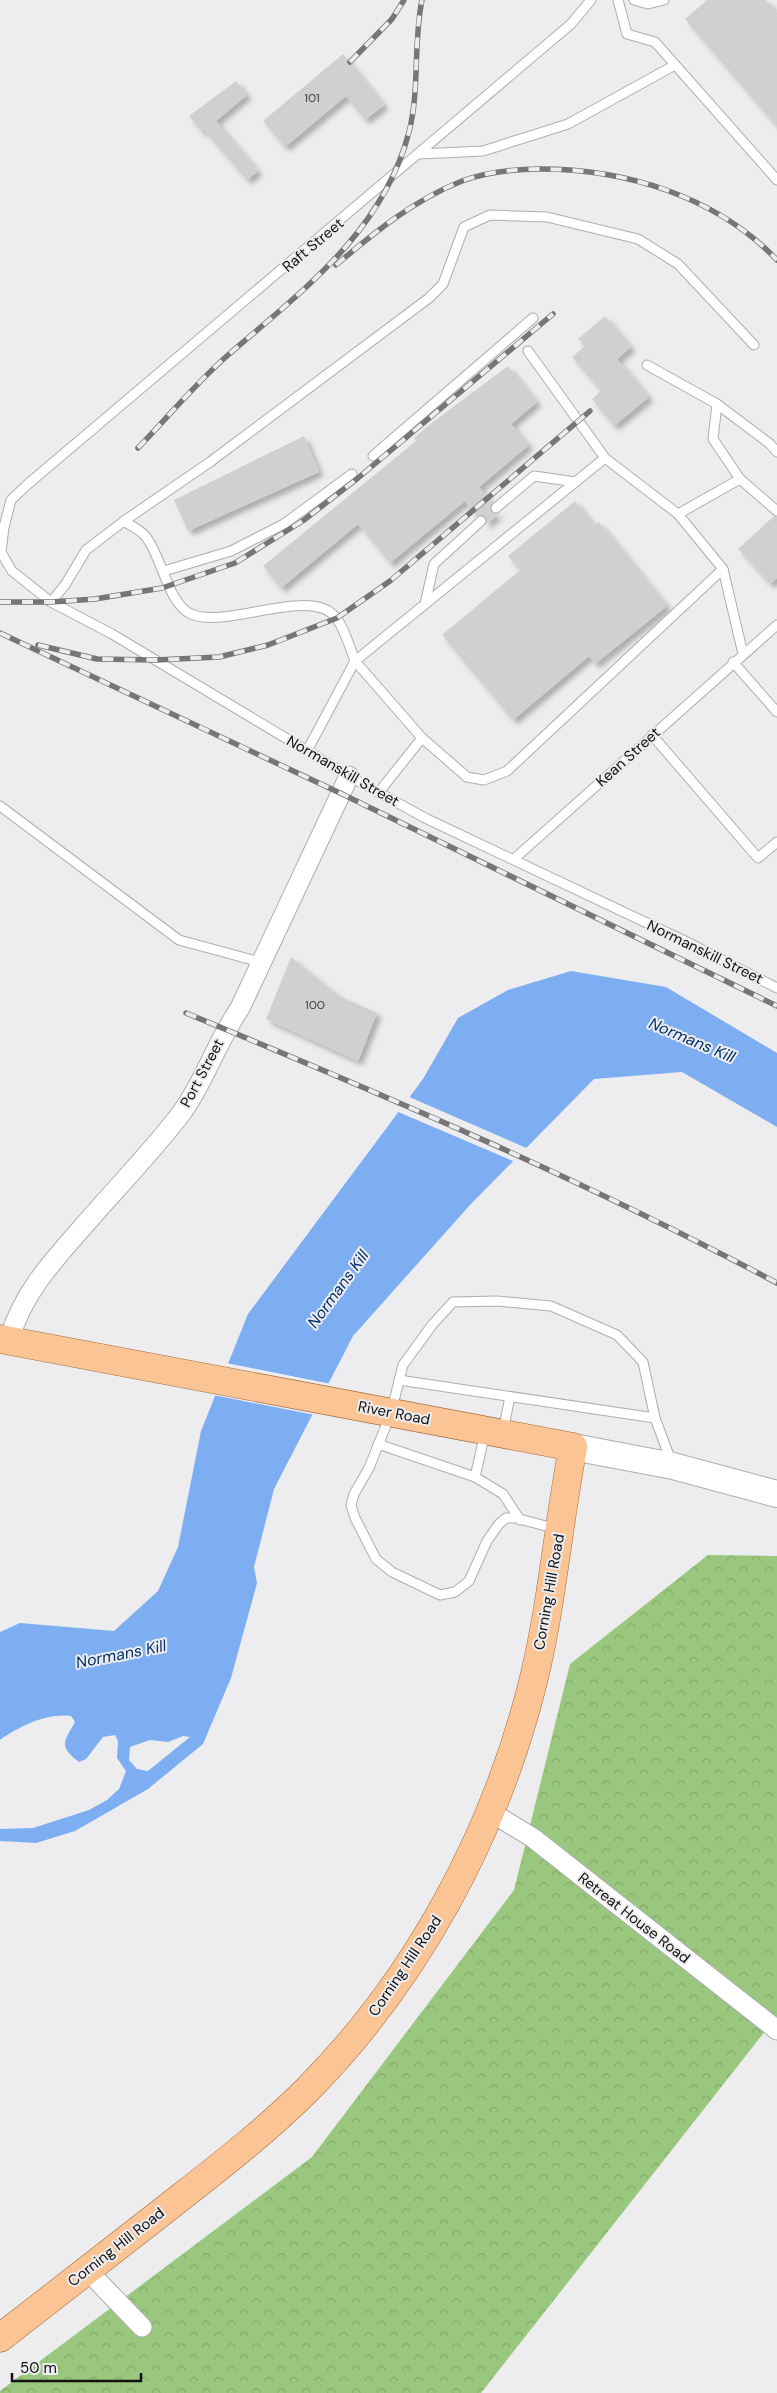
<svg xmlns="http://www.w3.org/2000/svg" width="777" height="2393" font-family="'DM Sans',sans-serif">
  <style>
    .forest { fill: url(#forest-crowns) }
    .water { fill: #7daef2; fill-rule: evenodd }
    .pier { fill: #ededef }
    .building { fill: #d1d0cf; filter: url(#shadow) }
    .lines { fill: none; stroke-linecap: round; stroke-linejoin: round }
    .service-casing { stroke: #aeaeaf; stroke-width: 11 }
    .minor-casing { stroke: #aeaeaf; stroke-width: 21 }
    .secondary-casing { stroke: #aeaeaf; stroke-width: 28 }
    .primary-casing { stroke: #a66b38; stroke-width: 29 }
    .service { stroke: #fff; stroke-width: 9 }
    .minor { stroke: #fff; stroke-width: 19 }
    .secondary { stroke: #fff; stroke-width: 26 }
    .primary { stroke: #fac494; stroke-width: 28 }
    .rail-casing { stroke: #767677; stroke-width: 5.5 }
    .rail { stroke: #ededef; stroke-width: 4; stroke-dasharray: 11; stroke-linecap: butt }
    .labels { text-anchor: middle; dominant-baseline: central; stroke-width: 4; stroke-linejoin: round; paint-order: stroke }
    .number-label { font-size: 12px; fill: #414140 }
    .street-label { font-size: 15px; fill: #111; stroke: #ededef }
    .water-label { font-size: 16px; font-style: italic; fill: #01316c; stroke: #ededef }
  </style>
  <defs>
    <pattern id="forest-crowns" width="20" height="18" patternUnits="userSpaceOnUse" patternTransform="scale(1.25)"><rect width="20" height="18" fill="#99c77d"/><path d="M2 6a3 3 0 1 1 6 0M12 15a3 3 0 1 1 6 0" fill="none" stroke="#83aa6b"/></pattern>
    <filter id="shadow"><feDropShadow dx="4.5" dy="4.5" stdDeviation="2.5" flood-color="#0004"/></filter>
  </defs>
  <rect width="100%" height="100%" fill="#ededef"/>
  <polygon class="forest" points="708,1555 777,1556 777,2016 481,2393 0,2393 0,2391 312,2157 514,1890 570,1664"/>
  <path class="water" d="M571,971L666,987L777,1053V1127L682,1072L594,1079L470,1205L353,1336L274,1489L254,1567L257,1583L231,1678L203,1744L148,1789L75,1831L36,1843L0,1841V1829L33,1828L89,1810L107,1800L119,1789L126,1771L117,1758L118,1741L115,1735L103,1737L86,1759L79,1762C58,1746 64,1742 75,1722L71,1716C46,1713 20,1726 0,1740V1632L20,1623L114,1631L158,1591L178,1547L201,1431L248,1314L423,1079L458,1018L508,990ZM183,1736L190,1737L148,1771L137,1769L129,1760L130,1747L150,1740L168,1742Z"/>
  <g class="pier">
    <polygon points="407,1096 529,1149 515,1162 396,1111"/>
    <polygon points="226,1363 331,1384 315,1415 213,1395"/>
  </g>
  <g class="building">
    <polygon points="707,0 766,0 777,13 777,127 685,19"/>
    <polygon points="343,54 384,105 365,120 346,96 285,147 263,121"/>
    <polygon points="236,81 247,95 216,121 258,171 247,180 204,130 202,132 189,116"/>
    <polygon points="605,316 631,347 617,359 649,397 614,426 592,399 601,391 572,357 585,346 578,339"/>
    <polygon points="508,366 537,402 511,424 529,445 479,487 492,503 491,512 494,514 500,513 485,525 486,517 482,515 477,516 465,501 390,563 358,524 281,588 263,566 416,441 414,438 429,425"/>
    <polygon points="304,436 319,472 188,531 174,500"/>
    <polygon points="575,501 594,525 599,522 667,606 595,664 589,656 513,720 442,635 520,570 508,556"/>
    <polygon points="774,516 777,517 777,578 770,584 738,549"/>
    <polygon points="291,957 339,996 377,1013 358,1061 266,1019"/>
  </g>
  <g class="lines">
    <defs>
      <g id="service">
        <polyline points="591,0 571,24 28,484 11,500 4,527 1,552 12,571 51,602 112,634 349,776 425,818 687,942 777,988"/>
        <polyline points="618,0 627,34 655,42 777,180"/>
        <polyline points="634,0 648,4 664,0"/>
        <polyline points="419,154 483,151 568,124 675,65"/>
        <polyline points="528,351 605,458"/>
        <polyline points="647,365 717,404 713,439 740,479 678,514"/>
        <polyline points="717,404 770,444 777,452"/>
        <polyline points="373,456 533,318"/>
        <polyline points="740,479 777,511"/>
        <polyline points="496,508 534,476 576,482"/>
        <polyline points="124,521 210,462 429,298 443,284 464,227 490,215 547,217 638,239 678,264 754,345"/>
        <polyline points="164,571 231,551 284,524 352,474"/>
        <path d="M51,602L65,585L86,550L124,521C131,526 141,530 146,537C162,557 168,604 191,614C227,630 313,584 337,619C345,630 350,648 355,661L605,458L678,514L723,569"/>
        <polyline points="425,604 434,564 481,521"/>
        <polyline points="733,662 777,712"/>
        <polyline points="652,735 758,858 777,842"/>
        <polyline points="307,751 355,661 422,738"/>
        <polyline points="379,792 422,738 467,777 484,780 507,771 723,569 743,654"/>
        <polyline points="0,806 179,940 260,962"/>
        <polyline points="514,859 777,625"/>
        <polyline points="399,1380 655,1418"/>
        <polyline points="503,1431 510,1397"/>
        <polyline points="378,1444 475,1477 485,1433"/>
        <polyline points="475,1477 503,1494 520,1520"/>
        <polyline points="557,1529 516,1518 506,1518 499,1524 487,1541 469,1581 455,1592 440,1595 392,1572 376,1559 355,1518 351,1505 354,1494 369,1468 391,1413 403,1365 432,1325 453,1302 497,1301 551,1306 617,1335 643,1362 655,1418 671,1461"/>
      </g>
      <g id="minor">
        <path d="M9,1340C22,1295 50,1264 81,1229C112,1193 146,1158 176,1120C202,1088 216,1043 240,1008L349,776"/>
        <polyline points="489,1811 533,1838 777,2030"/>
        <polyline points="87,2270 142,2327"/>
      </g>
      <polyline id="secondary" points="573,1447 673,1466 777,1494"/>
      <path id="primary" d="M0,1339L573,1447C558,1525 552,1605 533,1682C495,1834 417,1979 307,2090C264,2133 214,2171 167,2208C111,2251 56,2295 0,2338"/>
    </defs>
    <use href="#service" class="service-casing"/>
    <use href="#minor" class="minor-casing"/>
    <use href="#secondary" class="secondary-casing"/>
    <use href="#primary" class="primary-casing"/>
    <use href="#service" class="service"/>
    <use href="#minor" class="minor"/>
    <use href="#secondary" class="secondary"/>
    <use href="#primary" class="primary"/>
    <defs>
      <g id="rail">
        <polyline points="350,62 392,19 404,0"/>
        <path d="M336,265C375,232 414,200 462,181C487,172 513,169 540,169C625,169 716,196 777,260"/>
        <path d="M138,448C168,417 196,383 228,355C302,291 383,232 409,132C420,89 413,44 422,0"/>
        <polyline points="0,602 51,602 95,599 162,588 235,563 304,520 358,478 553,314"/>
        <polyline points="0,633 340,793 777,1006"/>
        <polyline points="38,645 97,659 156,660 219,657 268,645 337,618 390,581 590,411"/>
        <path d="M186,1013C387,1096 586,1181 777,1283"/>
      </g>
    </defs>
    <use href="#rail" class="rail-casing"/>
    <use href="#rail" class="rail"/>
  </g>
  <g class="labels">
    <g class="number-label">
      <text x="312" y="98">101</text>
      <text x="315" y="1005">100</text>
    </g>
    <g class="street-label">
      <text transform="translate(313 245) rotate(-40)">Raft Street</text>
      <text transform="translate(628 757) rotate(-42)">Kean Street</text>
      <text transform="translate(343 771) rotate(30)">Normanskill Street</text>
      <text transform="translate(705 952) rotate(26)">Normanskill Street</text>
      <text transform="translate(202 1073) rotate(-62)">Port Street</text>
      <text transform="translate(394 1413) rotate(11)">River Road</text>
      <text transform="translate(549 1592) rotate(-80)">Corning Hill Road</text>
      <text transform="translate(634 1918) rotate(38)">Retreat House Road</text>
      <text transform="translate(405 1966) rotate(-56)">Corning Hill Road</text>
      <text transform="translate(116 2247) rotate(-38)">Corning Hill Road</text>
    </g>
    <g class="water-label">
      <text transform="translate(692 1040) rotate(23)">Normans Kill</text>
      <text transform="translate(338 1289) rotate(-54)">Normans Kill</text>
      <text transform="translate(121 1654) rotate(-11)">Normans Kill</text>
    </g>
  </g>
  <path d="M12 2373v8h129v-8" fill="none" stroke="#111111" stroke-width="2.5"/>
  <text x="20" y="2373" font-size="15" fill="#111111" stroke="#ededef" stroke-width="4" paint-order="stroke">50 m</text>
</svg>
